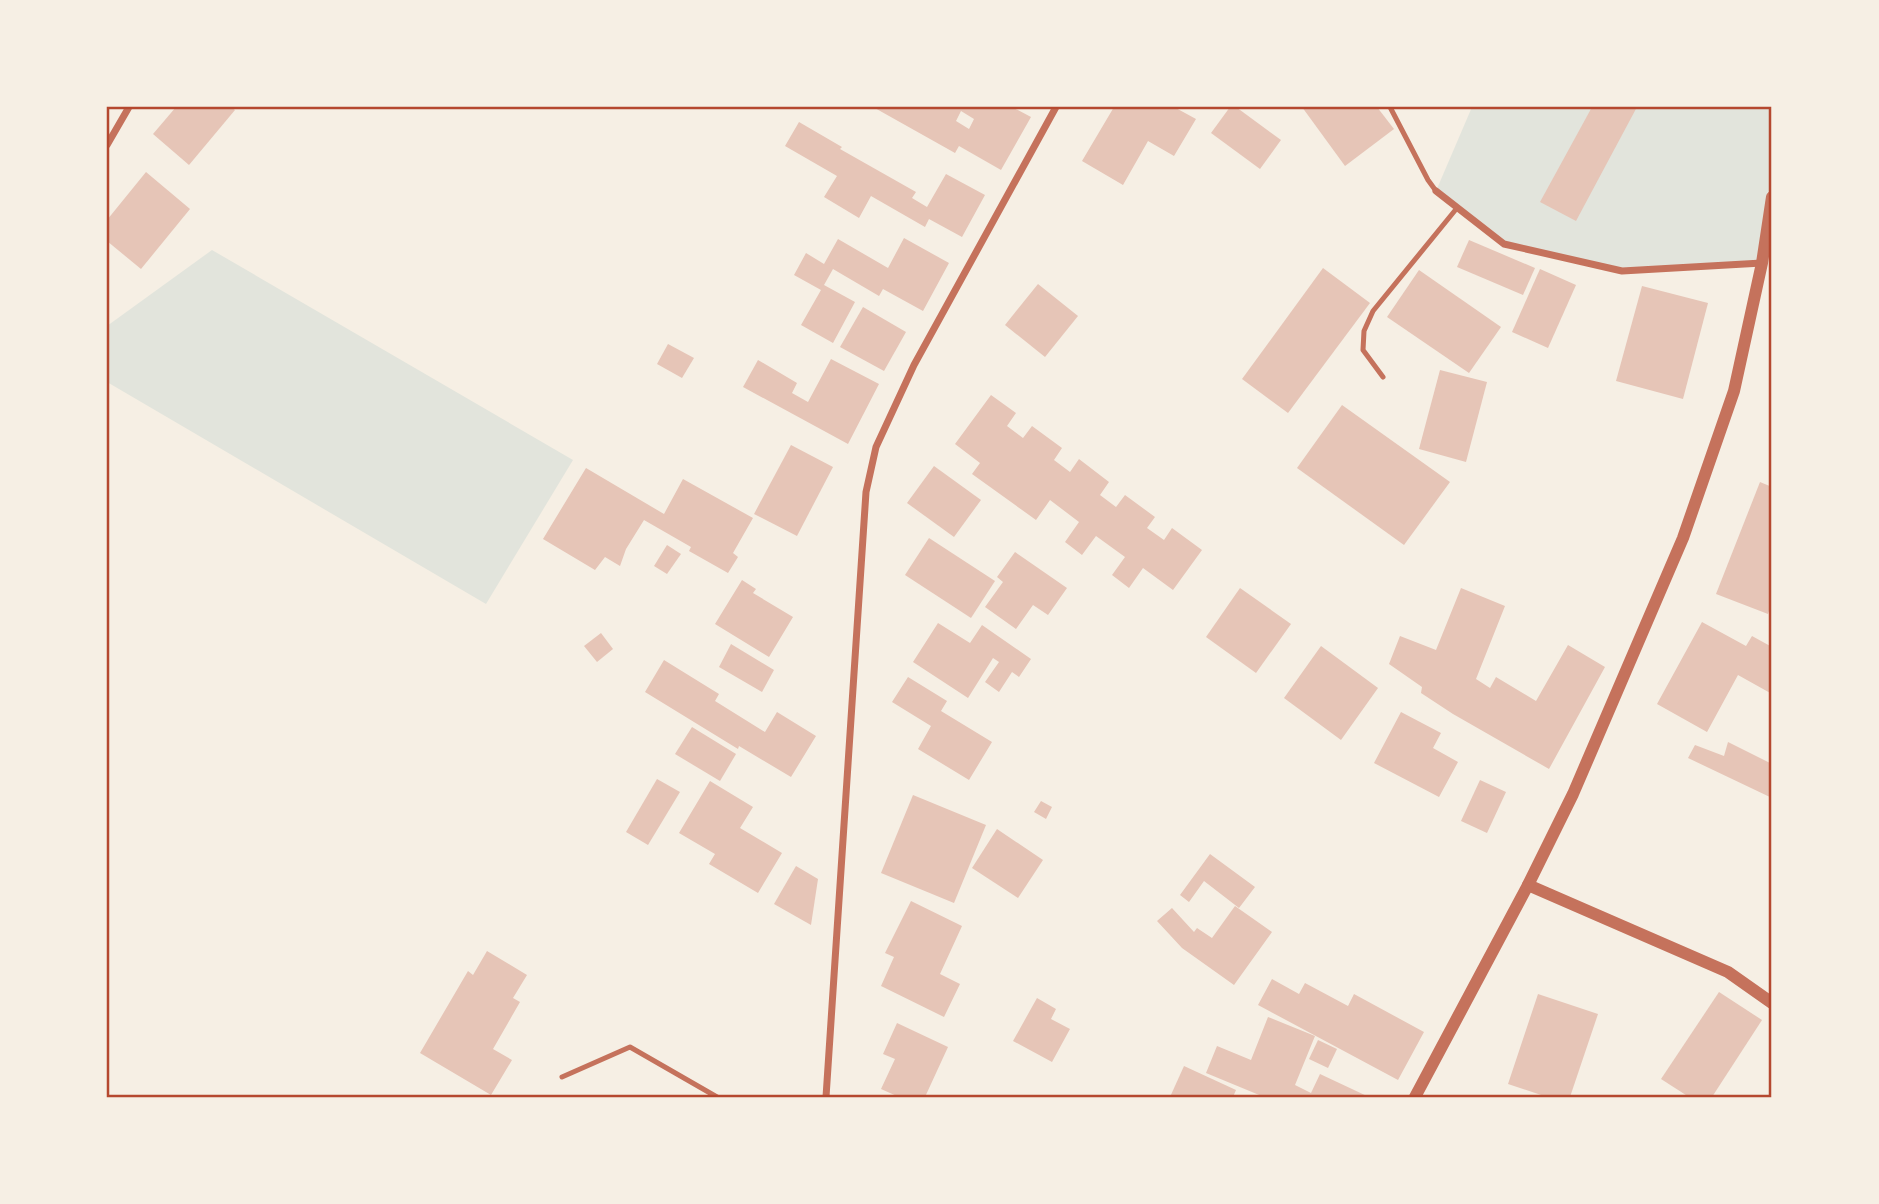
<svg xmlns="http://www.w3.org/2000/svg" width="1879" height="1204" font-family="Inter,sans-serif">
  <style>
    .green { fill: #e2e4dc }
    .building { fill: #e6c5b7; fill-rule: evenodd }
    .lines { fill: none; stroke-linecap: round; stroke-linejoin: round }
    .service { stroke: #c5725c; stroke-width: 5 }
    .minor { stroke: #c5725c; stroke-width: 7 }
    .tertiary { stroke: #c5725c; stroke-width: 12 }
    .neatline { fill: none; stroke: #b5482f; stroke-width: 2.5 }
  </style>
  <rect width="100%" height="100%" fill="#f6efe4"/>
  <g class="green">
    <polygon points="1472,107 1772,107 1772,197 1762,263 1622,271 1504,244 1436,191"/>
    <polygon points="212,250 573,460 486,604 107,382 107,326"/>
  </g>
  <g class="building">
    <polygon points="176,107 231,107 235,110 189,165 153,134"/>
    <path d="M873,107H1012L1031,117L1001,170L959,146L955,153ZM961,111L974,119L969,129L956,121Z"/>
    <polygon points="1114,107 1174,107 1196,119 1174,156 1148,141 1123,185 1082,161"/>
    <polygon points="1230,107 1236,107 1281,140 1260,169 1211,133"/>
    <polygon points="1302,107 1377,107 1394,129 1345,166"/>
    <polygon points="1592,107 1637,107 1576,221 1540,202"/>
    <polygon points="799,122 842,147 840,149 916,192 912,198 927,207 946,174 985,195 962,237 929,219 925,227 871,196 859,218 824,197 837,176 785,146"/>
    <polygon points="146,172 190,209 141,269 107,241 107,220"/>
    <polygon points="904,238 949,263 923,311 883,289 879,296 833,269 824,285 855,302 833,343 801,325 821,290 794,275 806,253 824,264 838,239 888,268"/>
    <polygon points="1469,240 1535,268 1523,295 1457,267"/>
    <polygon points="1323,268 1370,303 1288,413 1242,379"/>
    <polygon points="1540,269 1576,285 1548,348 1512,332"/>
    <polygon points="1419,270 1501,327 1469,373 1387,317"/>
    <polygon points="1038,284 1078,316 1045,357 1005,325"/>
    <polygon points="1642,286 1708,303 1683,399 1616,381"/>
    <polygon points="863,307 906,332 884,371 840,347"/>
    <polygon points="668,344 694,358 682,378 657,364"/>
    <polygon points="831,359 879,384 848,444 743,387 758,360 797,383 792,393 808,402"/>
    <polygon points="1440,370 1487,382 1466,462 1419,449"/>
    <polygon points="991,395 1016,413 1007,426 1023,438 1032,426 1062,448 1054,460 1070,472 1079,459 1109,482 1100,495 1116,507 1125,495 1155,517 1147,528 1164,540 1172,528 1202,550 1173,590 1143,568 1129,588 1112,575 1125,557 1096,536 1082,555 1065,542 1079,522 1050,500 1036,520 972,474 980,463 955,444"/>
    <polygon points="1342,405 1450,482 1404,545 1297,468"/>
    <polygon points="791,445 833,467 797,536 754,514"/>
    <polygon points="934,466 981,500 954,537 907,503"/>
    <polygon points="586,468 664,514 683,479 753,518 733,553 738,557 728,573 689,551 691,547 644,520 626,549 620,566 605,557 595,570 543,539"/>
    <polygon points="1760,482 1772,487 1772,602 1768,614 1716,594"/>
    <polygon points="929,538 995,581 971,618 905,575"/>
    <polygon points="667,545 681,554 667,574 654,566"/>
    <polygon points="1015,552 1067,588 1048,615 1033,605 1016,629 985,607 1003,582 997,577"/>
    <polygon points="742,580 756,589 753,593 793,617 769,657 715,624"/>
    <polygon points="1240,588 1291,624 1256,673 1206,637"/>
    <polygon points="1461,588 1505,606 1476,679 1490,688 1496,677 1536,701 1568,645 1605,667 1549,769 1453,714 1421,693 1422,687 1389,664 1400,636 1436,650"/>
    <polygon points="1702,622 1746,646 1752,636 1772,647 1772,694 1738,675 1707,732 1657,704"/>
    <polygon points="938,623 970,643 982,625 1031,659 1019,677 1012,672 999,692 985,682 999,662 993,658 968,698 913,662"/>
    <polygon points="601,633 613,649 597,662 584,646"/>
    <polygon points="731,644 774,670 762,692 719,667"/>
    <polygon points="1321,646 1378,688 1341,740 1284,698"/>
    <polygon points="664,660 719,694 715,701 765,732 777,712 816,736 791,777 739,746 738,749 645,692"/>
    <polygon points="908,677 947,701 941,711 992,742 969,780 918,749 931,726 892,702"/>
    <polygon points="1401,712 1441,733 1433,748 1458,762 1439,797 1374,763"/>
    <polygon points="692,727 736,754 720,781 675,754"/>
    <polygon points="1728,742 1772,764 1772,798 1688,758 1695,745 1724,756"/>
    <polygon points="657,779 680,792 648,845 626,832"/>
    <polygon points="1480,780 1506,792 1487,833 1461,821"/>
    <polygon points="710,781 753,807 740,828 782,853 758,893 709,864 715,854 679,833"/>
    <polygon points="913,795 986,825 954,903 881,873"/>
    <polygon points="1041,801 1052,807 1046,819 1034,812"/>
    <polygon points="997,829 1043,860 1018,898 972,868"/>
    <polygon points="1210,854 1255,887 1239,908 1204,881 1189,902 1180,895"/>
    <polygon points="796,866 818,879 811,925 774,904"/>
    <polygon points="911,901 962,926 940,974 960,984 944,1017 881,986 894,957 885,953"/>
    <polygon points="1235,906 1272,932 1234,985 1182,948 1157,921 1172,908 1194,932 1197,928 1212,938"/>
    <polygon points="487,951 527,975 513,998 520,1002 493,1049 512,1060 491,1095 420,1053 468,971 473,975"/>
    <polygon points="1272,979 1299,994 1305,983 1348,1006 1354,994 1424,1032 1398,1080 1258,1005"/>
    <polygon points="1719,992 1762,1020 1712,1097 1689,1097 1661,1079"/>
    <polygon points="1538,994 1598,1014 1570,1097 1547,1097 1508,1084"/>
    <polygon points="1037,998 1056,1009 1051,1019 1070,1029 1052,1062 1013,1041"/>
    <polygon points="1268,1017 1315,1036 1295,1085 1311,1093 1320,1074 1369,1097 1264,1097 1206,1073 1217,1046 1251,1060"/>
    <polygon points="897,1023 948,1047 925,1097 899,1097 881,1089 895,1059 883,1054"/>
    <polygon points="1318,1040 1337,1049 1328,1068 1309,1059"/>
    <polygon points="1184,1066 1236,1090 1233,1097 1170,1097"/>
  </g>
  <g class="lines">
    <g class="service">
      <polyline points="1390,107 1428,180 1436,191"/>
      <polyline points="1383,377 1363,350 1364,331 1373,311 1457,208"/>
      <polyline points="562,1077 630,1047 717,1097"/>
    </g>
    <g class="minor">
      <polyline points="107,145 129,107"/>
      <polyline points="1436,191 1504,244 1622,271 1762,263"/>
      <polyline points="826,1097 866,492 876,447 914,365 1056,107"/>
    </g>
    <g class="tertiary">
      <polyline points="1528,885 1728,972 1772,1003"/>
      <polyline points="1415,1097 1528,885 1573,794 1683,538 1734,391 1762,263 1772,197"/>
    </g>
  </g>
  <rect width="1879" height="1204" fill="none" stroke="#f6efe4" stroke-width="217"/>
  <rect x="108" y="108" width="1662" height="988" class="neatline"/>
</svg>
